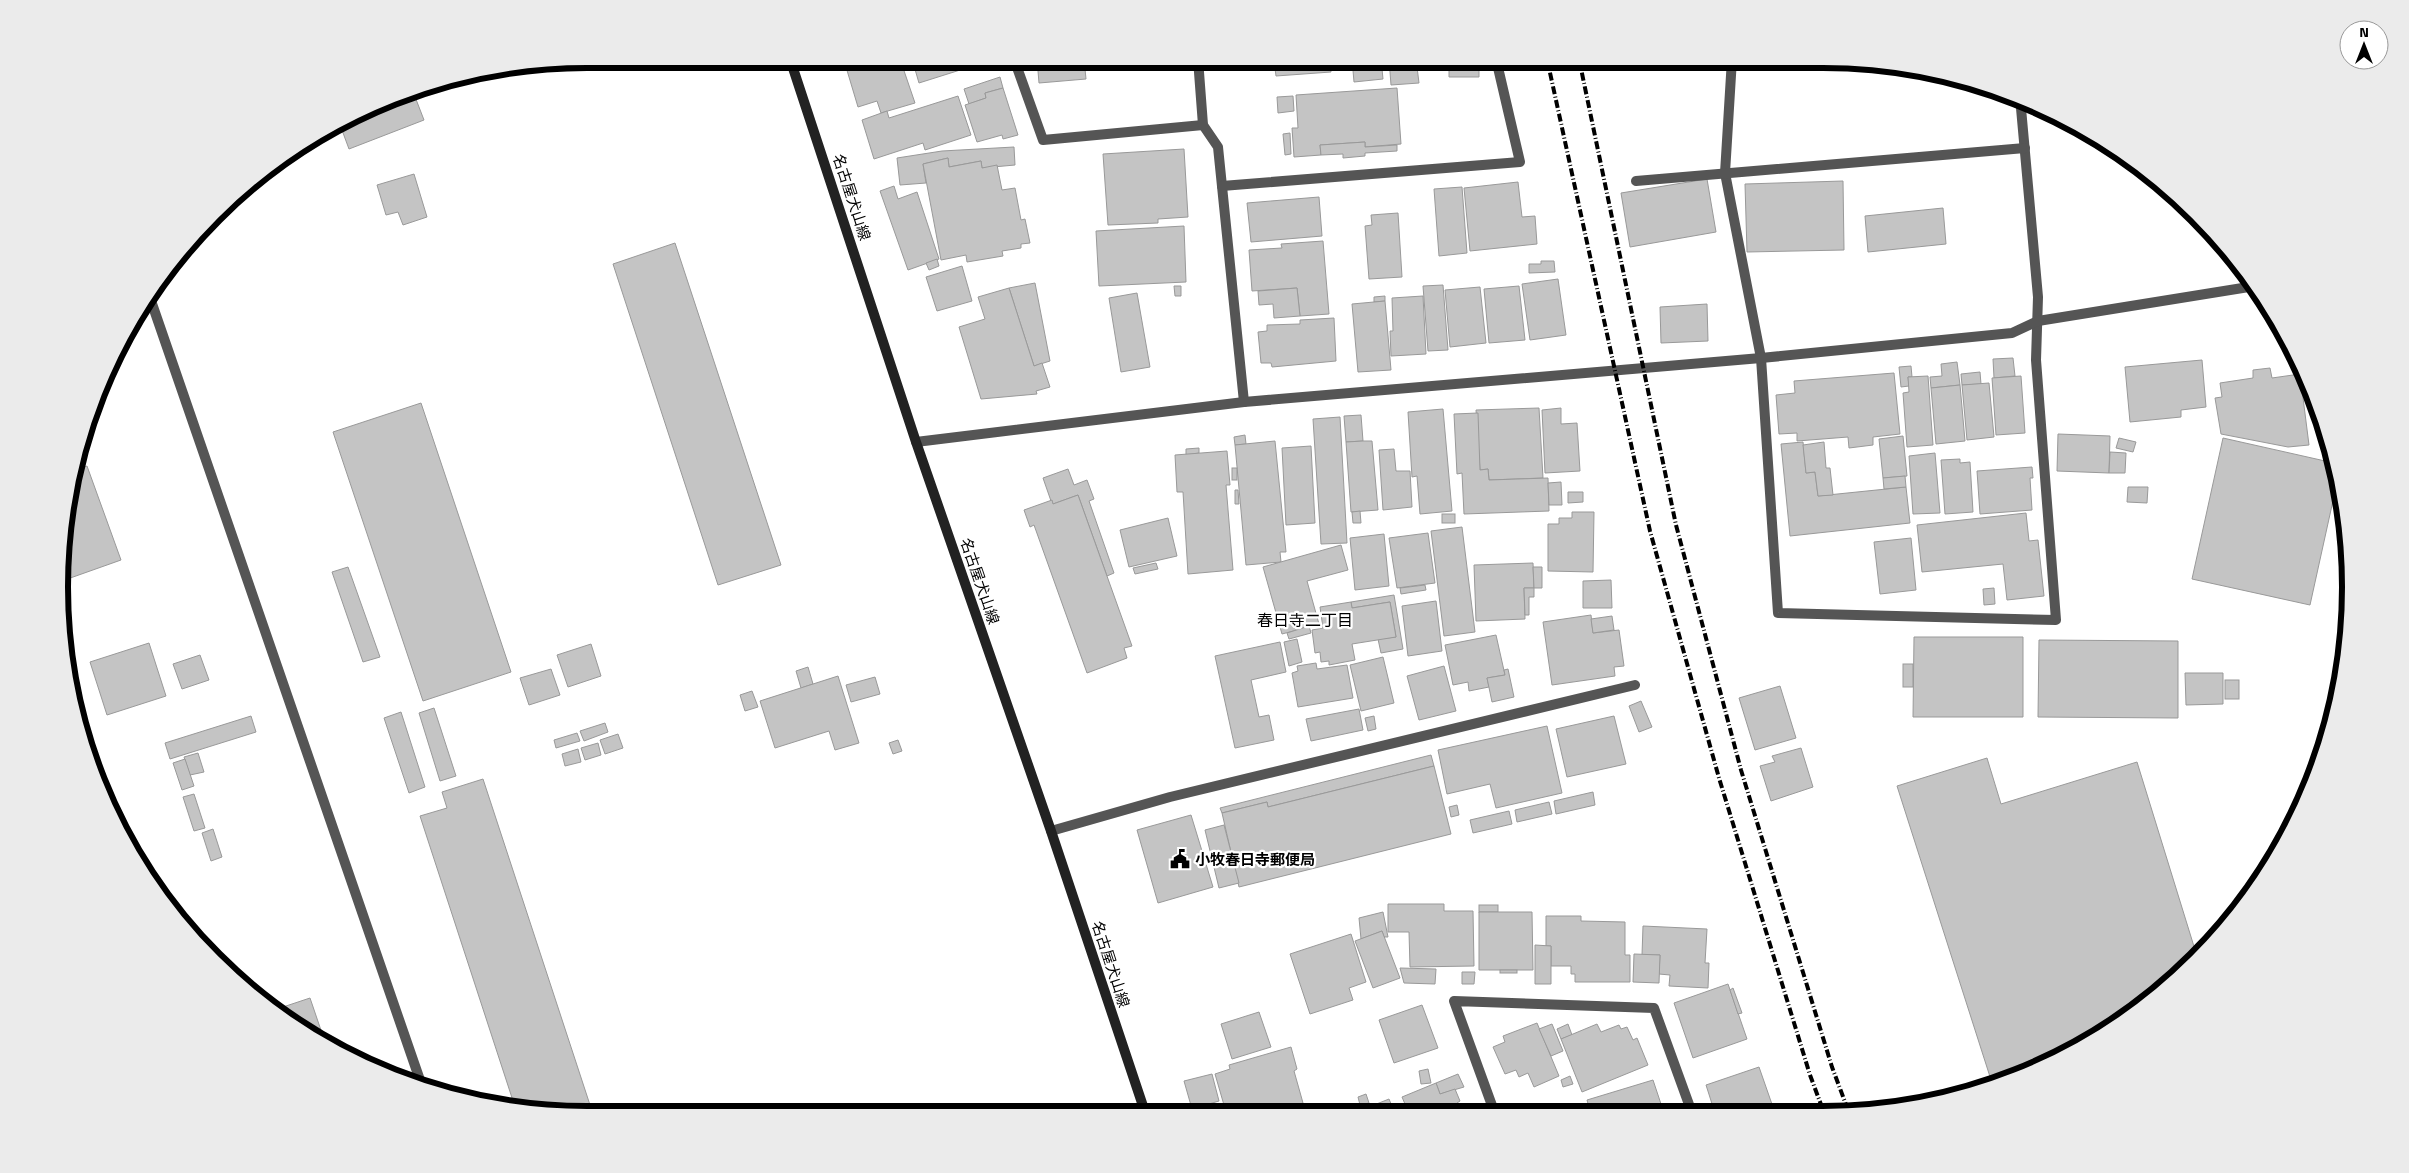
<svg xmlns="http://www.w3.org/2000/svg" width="2409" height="1173" font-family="'Titillium Web','Noto Sans JP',sans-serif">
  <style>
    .building { fill: #c4c4c4; stroke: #999 }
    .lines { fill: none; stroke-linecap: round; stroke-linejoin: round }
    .service { stroke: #555; stroke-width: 10 }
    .minor { stroke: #555; stroke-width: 10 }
    .secondary { stroke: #222; stroke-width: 10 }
    .rail { stroke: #000; stroke-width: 4; stroke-dasharray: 8 2.5 1 2.5; stroke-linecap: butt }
    .labels { text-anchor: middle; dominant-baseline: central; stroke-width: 4.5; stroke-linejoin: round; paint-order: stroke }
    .street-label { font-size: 15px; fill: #000; stroke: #fff }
    .poi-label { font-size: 15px; font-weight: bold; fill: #000; stroke: #fff; text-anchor: start }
    .neighbourhood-label { font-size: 16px; fill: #000; stroke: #fff }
    .rim { fill: none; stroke: #000; stroke-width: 6 }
  </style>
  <rect width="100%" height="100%" fill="#fff"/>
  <g class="building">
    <polygon points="845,59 863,59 846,64"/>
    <polygon points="872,59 900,59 915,103 881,113 877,101 858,107 846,67"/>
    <polygon points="912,59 995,59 919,83"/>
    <polygon points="1037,59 1084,59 1086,79 1039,83"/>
    <polygon points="1096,59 1175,59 1176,63 1097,69"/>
    <polygon points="1295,59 1296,66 1330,63 1331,72 1276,76 1274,61"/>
    <polygon points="1295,59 1330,59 1330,63 1296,66"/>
    <polygon points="1352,59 1381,59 1383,79 1354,82"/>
    <polygon points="1389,59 1416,59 1419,83 1391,85"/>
    <polygon points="1417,59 1472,59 1472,63 1438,64 1438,61 1417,61"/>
    <polygon points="1472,59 1479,59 1479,77 1449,77 1449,63 1472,63"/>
    <polygon points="1000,77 1003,88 985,93 986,98 969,104 964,89"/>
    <polygon points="1003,88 1018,135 1003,139 1002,135 977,142 965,105 986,98 985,93"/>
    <polygon points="1397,88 1401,144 1365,147 1365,142 1320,145 1321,155 1294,157 1292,128 1298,128 1296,95"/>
    <polygon points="412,89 424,120 349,149 339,122"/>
    <polygon points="958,96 971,135 925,150 923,143 874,159 862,120 887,111 889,118"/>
    <polygon points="1293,96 1294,111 1278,113 1277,97"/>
    <polygon points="2040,107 2053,114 2041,115"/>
    <polygon points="1290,133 1291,154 1285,155 1283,134"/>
    <polygon points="1365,142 1365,147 1397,145 1397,151 1365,153 1365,156 1343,158 1343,154 1321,155 1320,145"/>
    <polygon points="1014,147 1015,165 982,168 981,161 949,167 948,158 923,164 926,183 900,185 897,158 942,151"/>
    <polygon points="1184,149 1188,217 1158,219 1158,223 1108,225 1103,154"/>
    <polygon points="948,158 949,167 981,161 982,168 997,165 1002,190 1015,188 1021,220 1025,219 1030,243 1021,244 1021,248 1002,251 1003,256 967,262 966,255 941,260 923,164"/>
    <polygon points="414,174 427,217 403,225 398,212 386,215 377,185"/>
    <polygon points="1707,179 1716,232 1630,247 1621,193"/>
    <polygon points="1843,181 1844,250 1747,252 1745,184"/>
    <polygon points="1518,182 1522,217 1535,216 1537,244 1470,251 1464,188"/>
    <polygon points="894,186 898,199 917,192 939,259 908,270 880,191"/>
    <polygon points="1462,187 1467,253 1439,256 1434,189"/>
    <polygon points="1319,197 1322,236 1251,242 1247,203"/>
    <polygon points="1943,208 1946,244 1868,252 1865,216"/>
    <polygon points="1398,213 1402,277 1369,279 1365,226 1372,225 1371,215"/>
    <polygon points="1184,226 1186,282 1099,286 1096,231"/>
    <polygon points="1323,241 1329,314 1300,316 1297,288 1252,291 1249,250 1282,248 1281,244"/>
    <polygon points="675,243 781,565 718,585 613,264"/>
    <polygon points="937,259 939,266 929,270 926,263"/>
    <polygon points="1541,261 1554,261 1555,272 1529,273 1529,264 1541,264"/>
    <polygon points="962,266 972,301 937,311 926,277"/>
    <polygon points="1558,279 1566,335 1530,340 1522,284"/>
    <polygon points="1035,283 1050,361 1034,366 1009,288"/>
    <polygon points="1443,285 1448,350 1428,351 1423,286"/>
    <polygon points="1174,286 1181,286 1181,296 1175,296"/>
    <polygon points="1519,286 1525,340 1489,343 1484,289"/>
    <polygon points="1480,287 1486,343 1450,347 1445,290"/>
    <polygon points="1009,288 1034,366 1042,363 1050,387 1036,391 1037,394 981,399 959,327 985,319 978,297"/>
    <polygon points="1297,288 1300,316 1274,318 1273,304 1259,305 1258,291"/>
    <polygon points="1137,293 1150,367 1121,372 1109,298"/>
    <polygon points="1385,296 1385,301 1374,302 1374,297"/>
    <polygon points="1423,296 1426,354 1391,356 1390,331 1393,331 1392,298"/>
    <polygon points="1385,301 1391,370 1358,372 1352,304"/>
    <polygon points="1707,304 1708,341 1661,343 1660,307"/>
    <polygon points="1334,318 1336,361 1272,367 1271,363 1261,363 1258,332 1267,331 1267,325 1300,324 1300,320"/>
    <polygon points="2013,358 2015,376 1994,378 1993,359"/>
    <polygon points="2202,360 2206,407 2181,410 2181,417 2130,422 2125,367"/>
    <polygon points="1957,362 1960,385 1931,388 1930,377 1942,376 1941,364"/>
    <polygon points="1911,366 1912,377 1908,377 1909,386 1901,387 1899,367"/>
    <polygon points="2270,368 2272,378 2300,374 2309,445 2288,447 2221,434 2215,398 2222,397 2220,383 2253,378 2253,370"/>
    <polygon points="1980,372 1981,384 1962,385 1961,374"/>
    <polygon points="1894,373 1900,434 1873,437 1873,445 1849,448 1848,437 1797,441 1797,433 1779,434 1776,395 1795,393 1794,381"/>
    <polygon points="1928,376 1933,445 1907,447 1903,393 1909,392 1908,377"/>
    <polygon points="2021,376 2025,433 1996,435 1992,378"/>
    <polygon points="1989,383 1994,437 1967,440 1962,385"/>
    <polygon points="1960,385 1965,441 1936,444 1931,388"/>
    <polygon points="421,403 511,672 423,701 333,432"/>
    <polygon points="1539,408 1543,478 1489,480 1488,469 1480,470 1476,410"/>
    <polygon points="1561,408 1561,424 1577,423 1580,471 1545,473 1542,410"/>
    <polygon points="1443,409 1452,511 1420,514 1417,476 1412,477 1408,412"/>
    <polygon points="1478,413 1480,470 1488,469 1489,480 1548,478 1549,511 1464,514 1462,473 1457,474 1454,414"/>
    <polygon points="1361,415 1363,441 1346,442 1344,416"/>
    <polygon points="1340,417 1347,543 1321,544 1313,419"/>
    <polygon points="2058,434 2110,436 2109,473 2057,471"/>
    <polygon points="1245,435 1246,444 1235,445 1234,437"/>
    <polygon points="1903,436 1907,476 1883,478 1879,439"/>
    <polygon points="2119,438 2136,442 2133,452 2116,448"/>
    <polygon points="2223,438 2334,463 2338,478 2310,605 2192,579"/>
    <polygon points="1275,441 1286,552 1280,552 1281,562 1246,565 1235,445"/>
    <polygon points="1363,441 1372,441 1378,510 1351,512 1346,442"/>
    <polygon points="82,442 85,451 78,454"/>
    <polygon points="1803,442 1806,473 1815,472 1818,496 1906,487 1910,523 1790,536 1781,444"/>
    <polygon points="1824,442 1826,468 1830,468 1833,495 1818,496 1815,472 1806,473 1803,445"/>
    <polygon points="1311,446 1315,523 1286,525 1282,448"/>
    <polygon points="1199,448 1199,453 1186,455 1186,449"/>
    <polygon points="1394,449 1396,471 1410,471 1412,507 1383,510 1379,450"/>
    <polygon points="1227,451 1230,485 1226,485 1233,570 1188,574 1183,492 1177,492 1175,455"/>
    <polygon points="2110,452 2126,453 2125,473 2109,473"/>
    <polygon points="1935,453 1940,513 1913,514 1909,456"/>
    <polygon points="1960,459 1960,463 1970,462 1973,512 1945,514 1941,460"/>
    <polygon points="87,466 121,560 59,582 69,483 73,471"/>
    <polygon points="2032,467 2033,478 2030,478 2032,510 1980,514 1977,471"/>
    <rect x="1232" y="468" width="5" height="12"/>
    <polygon points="1068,469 1074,485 1087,480 1094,499 1089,501 1114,573 1107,576 1078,495 1053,504 1051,501 1043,478"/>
    <polygon points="1905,476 1906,487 1884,489 1883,478"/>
    <polygon points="1561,482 1562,505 1549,505 1548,483"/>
    <polygon points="2128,487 2148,487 2147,503 2127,502"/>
    <polygon points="1235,490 1238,490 1239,504 1235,504"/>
    <polygon points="1568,492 1583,492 1583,502 1568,503"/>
    <polygon points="1078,495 1132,646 1124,648 1127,658 1087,673 1034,525 1030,527 1024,510 1052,500 1053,504"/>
    <polygon points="1360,511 1361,523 1353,523 1352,512"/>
    <polygon points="1572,512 1594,512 1593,572 1548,571 1548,524 1559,524 1559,518 1572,518"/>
    <polygon points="2026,513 2029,541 2038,540 2044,596 2007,600 2003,564 1922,572 1917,525"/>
    <rect x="1442" y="514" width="13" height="9"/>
    <polygon points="1168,518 1177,556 1129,567 1120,530"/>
    <polygon points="1462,527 1475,632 1444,636 1431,531"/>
    <polygon points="1428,533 1435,583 1397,588 1389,538"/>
    <polygon points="1384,534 1389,586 1355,590 1350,538"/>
    <polygon points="1911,538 1916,590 1880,594 1874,542"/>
    <polygon points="1341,545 1348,570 1307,581 1319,624 1282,634 1263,567"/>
    <polygon points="1156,563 1158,569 1135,574 1133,568"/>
    <polygon points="1533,563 1534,588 1524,588 1525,619 1476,621 1474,565"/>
    <polygon points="348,567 380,657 363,662 332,572"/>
    <polygon points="1533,567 1542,567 1542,588 1534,588"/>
    <polygon points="1611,580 1612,608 1583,608 1583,581"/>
    <polygon points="1425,585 1426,590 1401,594 1400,588"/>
    <polygon points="1524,588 1534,588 1534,597 1529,597 1529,615 1525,615"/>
    <polygon points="1994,588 1995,604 1984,605 1983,589"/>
    <polygon points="1394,595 1403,649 1381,653 1378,639 1396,637 1390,602 1352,608 1351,602"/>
    <polygon points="1436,601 1442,651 1408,656 1402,606"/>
    <polygon points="1351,602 1352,608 1390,602 1396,637 1352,644 1355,660 1329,665 1329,661 1321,662 1320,652 1315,653 1312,630 1323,628 1320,607"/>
    <polygon points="1591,615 1593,633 1619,630 1624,666 1614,667 1615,676 1552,685 1543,622"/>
    <polygon points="1612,616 1614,630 1593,633 1591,619"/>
    <polygon points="1309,626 1311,633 1289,639 1287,633"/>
    <polygon points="1496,635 1505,675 1487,678 1489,687 1469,691 1468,682 1453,685 1445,645"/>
    <polygon points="1914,637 2023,637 2023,717 1913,717"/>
    <polygon points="1297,639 1302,662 1289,666 1284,642"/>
    <polygon points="2039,640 2178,641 2178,718 2038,717"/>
    <polygon points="1280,642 1286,672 1251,680 1259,717 1269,715 1274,740 1235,748 1215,656"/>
    <polygon points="149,643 166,696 107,715 90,662"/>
    <polygon points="591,644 601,676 568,687 557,655"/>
    <polygon points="200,655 209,680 182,689 173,664"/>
    <polygon points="1383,657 1394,703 1361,711 1350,665"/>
    <polygon points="1316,663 1317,669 1347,665 1353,698 1298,707 1292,673 1298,671 1297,666"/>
    <rect x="1903" y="664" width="10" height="23"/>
    <polygon points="1444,666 1456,711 1419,720 1407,676"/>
    <polygon points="808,667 813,684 801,688 796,671"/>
    <polygon points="551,669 560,695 529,705 520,678"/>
    <polygon points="1508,669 1514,697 1492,702 1487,678 1505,675 1504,670"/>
    <polygon points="2185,673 2223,673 2223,704 2186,705"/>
    <polygon points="838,676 859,743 835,750 829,731 775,748 760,701"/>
    <polygon points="875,677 880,694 851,702 846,685"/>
    <rect x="2225" y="680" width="14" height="19"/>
    <polygon points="1780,686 1796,738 1755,750 1739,698"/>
    <polygon points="752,691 758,707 745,711 740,695"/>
    <polygon points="1641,701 1652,727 1639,732 1629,706"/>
    <polygon points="434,708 456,776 440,781 419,713"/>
    <polygon points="1359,709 1363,730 1311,741 1306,719"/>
    <polygon points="401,712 425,787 409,793 384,718"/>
    <polygon points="251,716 256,732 170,759 165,743"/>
    <polygon points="1374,716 1376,729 1368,731 1365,718"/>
    <polygon points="1614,716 1626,764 1567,777 1556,729"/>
    <polygon points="605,723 608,732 584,741 580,731"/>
    <polygon points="1547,726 1562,793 1496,808 1490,784 1447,794 1438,750"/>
    <polygon points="577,733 580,741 556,748 554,740"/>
    <polygon points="618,734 623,748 605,754 600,740"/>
    <polygon points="898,740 902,751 893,754 889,743"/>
    <polygon points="598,743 601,755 585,760 581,748"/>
    <polygon points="1801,748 1813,787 1771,801 1760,766 1775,762 1772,756"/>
    <polygon points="578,749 581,762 565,766 562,754"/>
    <polygon points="198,753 204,772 190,775 184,757"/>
    <polygon points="1431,755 1434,766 1268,807 1267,802 1222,813 1220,808"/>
    <polygon points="1987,758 2001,804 2137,762 2196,953 2144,1005 2025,1074 1992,1083 1897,786"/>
    <polygon points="185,759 194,786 182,790 173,763"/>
    <polygon points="1434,766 1451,834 1239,887 1222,813 1267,802 1268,807"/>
    <polygon points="483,779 591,1108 574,1113 552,1111 549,1104 534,1109 515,1107 420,816 447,808 442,792"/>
    <polygon points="1593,792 1595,805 1556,814 1554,801"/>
    <polygon points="194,794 205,828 194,831 183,797"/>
    <polygon points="1549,802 1552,814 1517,822 1515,810"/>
    <polygon points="116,803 126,835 132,832 146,873 113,820 107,806"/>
    <polygon points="1457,805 1459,815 1451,817 1449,807"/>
    <polygon points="1509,811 1512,824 1473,833 1470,820"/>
    <polygon points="1191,815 1213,887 1158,903 1137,830"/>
    <polygon points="1224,825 1239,883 1219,888 1205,830"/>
    <polygon points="213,829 222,857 211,861 202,833"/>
    <polygon points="1388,904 1444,904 1444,911 1473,911 1474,966 1410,967 1409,932 1388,932"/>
    <rect x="1479" y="905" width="19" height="7"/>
    <polygon points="1383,912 1388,937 1384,937 1382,931 1361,939 1359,918"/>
    <polygon points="1479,912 1532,912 1533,970 1479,970"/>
    <polygon points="1546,916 1581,916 1581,921 1625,922 1625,955 1630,955 1630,982 1575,982 1575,974 1571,974 1571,966 1551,966 1551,946 1546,946"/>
    <polygon points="1643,926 1707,929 1705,963 1709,963 1708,988 1669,986 1670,975 1659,974 1660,955 1642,955"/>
    <polygon points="1382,931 1400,978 1373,988 1355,941"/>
    <polygon points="1351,934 1366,982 1349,988 1353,1000 1310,1014 1290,954"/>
    <polygon points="1535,945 1551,946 1551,984 1535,984"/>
    <polygon points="1634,954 1660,955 1659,983 1633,982"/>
    <polygon points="1400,968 1436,969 1435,984 1404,983"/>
    <rect x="1500" y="970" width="17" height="3"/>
    <polygon points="1462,972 1475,972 1474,984 1462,984"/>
    <polygon points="1728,984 1747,1039 1693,1058 1674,1003"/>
    <polygon points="1733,988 1742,1013 1738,1014 1730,990"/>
    <polygon points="310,998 325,1042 294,1025 274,1010"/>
    <polygon points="1422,1005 1438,1048 1394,1063 1379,1020"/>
    <polygon points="1259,1012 1271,1047 1232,1059 1221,1024"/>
    <polygon points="1537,1023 1559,1076 1534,1087 1528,1073 1519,1077 1516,1070 1505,1074 1493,1047 1505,1042 1503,1036"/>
    <polygon points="1552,1024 1563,1051 1551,1056 1539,1029"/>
    <polygon points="1568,1024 1572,1035 1561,1039 1557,1029"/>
    <polygon points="1597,1024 1601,1032 1619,1025 1621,1029 1627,1027 1633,1040 1637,1038 1648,1065 1582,1092 1561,1039"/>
    <polygon points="1291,1047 1297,1069 1294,1071 1303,1103 1271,1112 1226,1112 1215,1074 1230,1069 1229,1065"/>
    <polygon points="1759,1067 1774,1110 1714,1110 1706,1085"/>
    <polygon points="1428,1069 1431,1083 1421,1084 1419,1071"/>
    <polygon points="1212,1074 1219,1101 1192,1109 1184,1081"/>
    <polygon points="1458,1074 1464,1087 1440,1094 1436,1083"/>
    <polygon points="1570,1076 1573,1084 1563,1087 1561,1080"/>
    <polygon points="1653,1080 1662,1107 1652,1111 1590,1111 1587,1100"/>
    <polygon points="1436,1083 1440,1094 1455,1089 1460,1101 1457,1103 1460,1111 1408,1111 1402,1097"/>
    <polygon points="1366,1094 1369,1103 1360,1105 1358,1097"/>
    <polygon points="1389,1099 1394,1111 1359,1112 1359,1111"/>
  </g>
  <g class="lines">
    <polyline class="service" points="149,295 422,1086"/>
    <g class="minor">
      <polyline points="1014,59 1043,140 1203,125"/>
      <polyline points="1198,59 1203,125 1218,147 1244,402"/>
      <polyline points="1732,59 1725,173 1761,358 1778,613 2056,620 2036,360 2038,297 2020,97"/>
      <polyline points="1636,181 2025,148"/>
      <polyline points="1222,186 1520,162 1496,59"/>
      <polyline points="916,442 1244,402 1761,358 2012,333 2038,321 2255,286"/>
      <polyline points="1051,831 1170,797 1635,685"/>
      <polyline points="1494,1111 1454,1001 1654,1008 1691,1110"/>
    </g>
    <polyline class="secondary" points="790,59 916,442 1051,831 1145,1112"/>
    <g class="rail">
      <polyline points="1547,59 1650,531 1719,778 1810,1075 1823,1110"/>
      <polyline points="1579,59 1676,525 1741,770 1832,1067 1848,1110"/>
    </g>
  </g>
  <defs>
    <symbol id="civic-bare" viewBox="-9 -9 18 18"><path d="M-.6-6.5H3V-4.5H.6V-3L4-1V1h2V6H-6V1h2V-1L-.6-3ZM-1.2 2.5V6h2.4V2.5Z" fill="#000" stroke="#fff" stroke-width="2.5" paint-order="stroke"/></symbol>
  </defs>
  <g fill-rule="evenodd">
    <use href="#civic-bare" x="1166" y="845" width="28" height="28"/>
  </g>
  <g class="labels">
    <g class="street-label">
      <text transform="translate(852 197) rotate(72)">名古屋犬山線</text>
      <text transform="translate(980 581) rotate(71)">名古屋犬山線</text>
      <text transform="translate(1111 964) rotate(72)">名古屋犬山線</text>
    </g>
    <g class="poi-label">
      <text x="1195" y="859">小牧春日寺郵便局</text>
    </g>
    <g class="neighbourhood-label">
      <text x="1305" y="620">春日寺二丁目</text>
    </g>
  </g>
  <path d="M0 0H2409V1173H0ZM587 68H1823A519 519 0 0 1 2342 587V587A519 519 0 0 1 1823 1106H587A519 519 0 0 1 68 587V587A519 519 0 0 1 587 68Z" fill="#ebebeb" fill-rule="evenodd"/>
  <path class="rim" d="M587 68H1823A519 519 0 0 1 2342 587V587A519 519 0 0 1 1823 1106H587A519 519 0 0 1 68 587V587A519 519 0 0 1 587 68Z"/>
  <g transform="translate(2364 45)"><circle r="24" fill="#ffffff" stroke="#999999"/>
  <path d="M0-4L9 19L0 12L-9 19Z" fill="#000000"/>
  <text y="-8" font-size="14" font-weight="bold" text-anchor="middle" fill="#000000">N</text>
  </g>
</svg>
